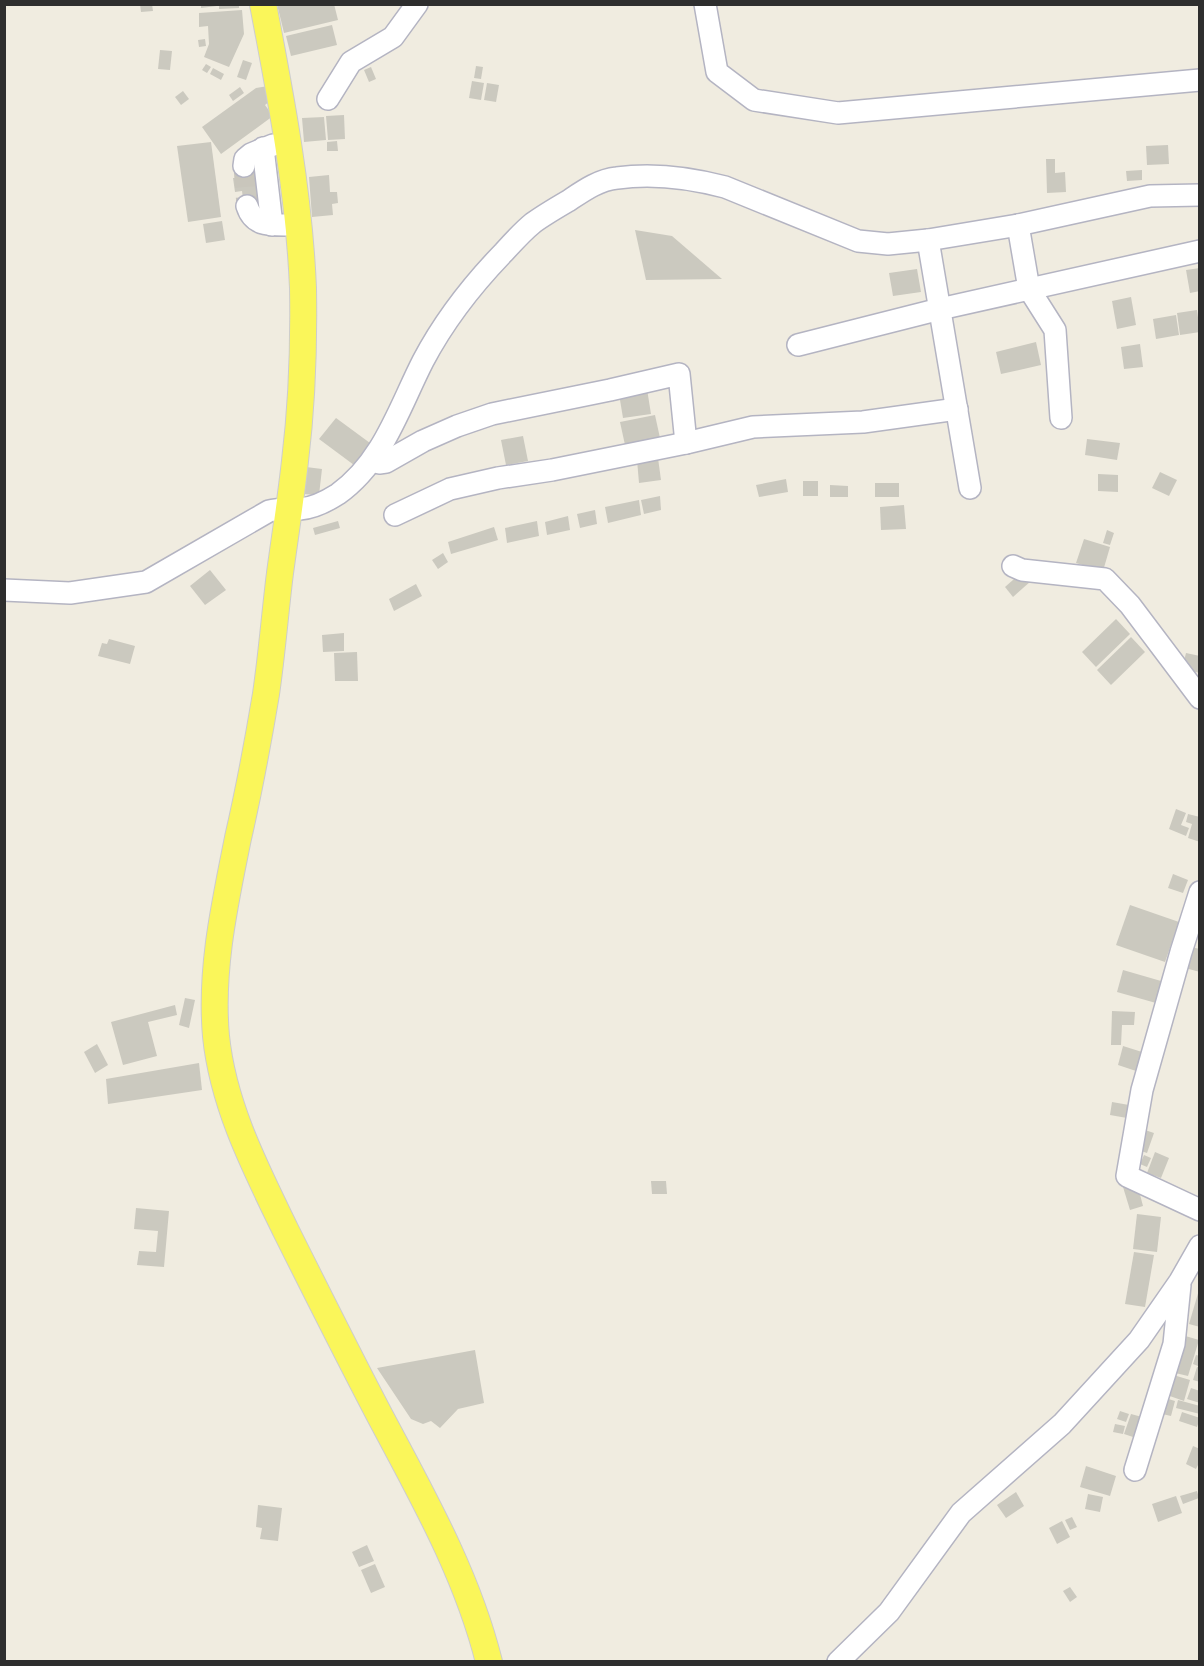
<svg xmlns="http://www.w3.org/2000/svg" width="1204" height="1666" font-family="Inter,sans-serif">
  <style>
    .building { fill: #cbc9bf }
    .lines { fill: none; stroke-linecap: round; stroke-linejoin: round }
    .minor-tunnel { stroke: #c9c6bc; stroke-width: 21; stroke-dasharray: 21 10; stroke-linecap: butt }
    .minor-casing { stroke: #b4b4c2; stroke-width: 24 }
    .major-casing { stroke: #cdcdcd; stroke-width: 28 }
    .minor { stroke: #fff; stroke-width: 21 }
    .major { stroke: #faf65a; stroke-width: 26 }
  </style>
  <rect width="100%" height="100%" fill="#f0ece0"/>
  <g class="building">
    <polygon points="140,4 152,4 153,11 141,12"/>
    <polygon points="201,4 217,4 217,6 201,8"/>
    <polygon points="219,4 239,4 239,8 219,9"/>
    <polygon points="277,4 334,4 338,20 284,33"/>
    <polygon points="242,10 244,34 229,67 204,57 209,44 208,26 199,27 199,13"/>
    <polygon points="332,25 337,45 291,56 286,36"/>
    <polygon points="205,39 206,46 199,47 198,40"/>
    <polygon points="160,50 172,51 170,70 158,69"/>
    <polygon points="243,60 252,63 246,80 237,77"/>
    <polygon points="206,64 211,67 207,73 202,70"/>
    <polygon points="476,66 483,67 481,79 474,78"/>
    <polygon points="371,67 376,79 369,82 364,70"/>
    <polygon points="213,68 224,74 221,80 210,74"/>
    <polygon points="472,81 484,83 481,100 469,98"/>
    <polygon points="487,83 499,85 496,102 484,100"/>
    <polygon points="268,86 270,101 265,105 273,116 221,154 202,127 256,88"/>
    <polygon points="240,87 244,93 233,101 229,95"/>
    <polygon points="183,91 189,99 181,105 175,97"/>
    <polygon points="344,115 345,139 328,140 326,116"/>
    <polygon points="324,117 326,140 304,142 302,118"/>
    <polygon points="337,141 338,151 327,151 327,142"/>
    <polygon points="211,142 221,217 188,222 177,146"/>
    <polygon points="1168,145 1169,164 1147,165 1146,146"/>
    <polygon points="1046,159 1055,159 1055,173 1065,172 1066,192 1047,193"/>
    <polygon points="254,165 258,205 244,207 242,191 235,192 233,178 241,178 240,167"/>
    <polygon points="1142,170 1142,180 1127,181 1126,171"/>
    <polygon points="329,175 330,192 337,192 338,203 332,204 333,215 312,217 309,177"/>
    <polygon points="222,221 225,240 206,243 203,224"/>
    <polygon points="635,230 672,236 722,279 646,280"/>
    <polygon points="1200,268 1200,291 1190,293 1186,270"/>
    <polygon points="917,269 921,292 893,296 889,273"/>
    <polygon points="1131,297 1136,325 1117,329 1112,301"/>
    <polygon points="1197,310 1200,332 1180,335 1177,313"/>
    <polygon points="1176,315 1179,335 1156,339 1153,319"/>
    <polygon points="1036,342 1041,365 1001,374 996,352"/>
    <polygon points="1140,344 1143,367 1124,369 1121,347"/>
    <polygon points="647,389 651,414 623,418 619,394"/>
    <polygon points="655,415 660,438 625,445 620,422"/>
    <polygon points="336,418 370,443 354,465 319,439"/>
    <polygon points="523,436 528,461 506,465 501,440"/>
    <polygon points="1087,439 1120,443 1117,460 1085,455"/>
    <polygon points="658,458 661,480 639,483 637,460"/>
    <polygon points="306,467 322,469 319,495 303,494"/>
    <polygon points="1160,472 1177,480 1169,496 1152,488"/>
    <polygon points="1098,474 1118,475 1118,492 1098,491"/>
    <polygon points="786,479 788,492 759,497 756,485"/>
    <rect x="803" y="481" width="15" height="15"/>
    <rect x="875" y="483" width="24" height="14"/>
    <polygon points="830,485 848,486 848,497 830,497"/>
    <polygon points="660,496 661,510 644,514 641,500"/>
    <polygon points="639,500 641,515 608,523 605,507"/>
    <polygon points="904,505 906,529 881,530 880,507"/>
    <polygon points="595,510 597,524 580,528 577,514"/>
    <polygon points="568,516 570,530 547,535 545,522"/>
    <polygon points="338,521 340,528 315,535 313,528"/>
    <polygon points="537,521 539,536 507,543 505,528"/>
    <polygon points="494,527 498,540 451,554 448,542"/>
    <polygon points="1107,530 1114,533 1110,545 1103,543"/>
    <polygon points="1084,539 1110,547 1103,571 1076,563"/>
    <polygon points="443,553 448,562 438,569 432,560"/>
    <polygon points="210,570 226,590 205,605 190,586"/>
    <polygon points="1023,571 1031,581 1013,597 1005,587"/>
    <polygon points="416,584 422,596 394,611 389,599"/>
    <polygon points="1116,619 1130,634 1096,667 1082,652"/>
    <polygon points="344,633 344,651 323,652 322,635"/>
    <polygon points="1131,637 1145,652 1111,685 1097,670"/>
    <polygon points="109,639 135,646 130,664 98,656 102,643 107,644"/>
    <polygon points="357,652 358,681 335,681 334,653"/>
    <polygon points="1186,653 1200,656 1200,673 1182,669"/>
    <polygon points="1176,809 1186,813 1181,825 1189,828 1186,836 1169,829"/>
    <polygon points="1188,814 1200,817 1200,842 1188,838 1192,824 1186,822"/>
    <polygon points="1173,874 1188,880 1183,893 1168,888"/>
    <polygon points="1130,905 1179,922 1165,962 1116,945"/>
    <polygon points="1191,947 1200,949 1200,972 1185,968"/>
    <polygon points="1123,970 1161,981 1156,1003 1117,992"/>
    <polygon points="185,998 195,1000 189,1028 179,1025"/>
    <polygon points="175,1005 177,1015 148,1022 157,1056 123,1065 111,1022"/>
    <polygon points="1112,1011 1135,1012 1134,1025 1122,1025 1121,1045 1111,1045"/>
    <polygon points="97,1044 108,1065 95,1073 84,1052"/>
    <polygon points="1123,1046 1142,1052 1136,1071 1118,1065"/>
    <polygon points="199,1063 202,1090 108,1104 106,1079"/>
    <polygon points="1112,1102 1129,1105 1127,1118 1110,1115"/>
    <polygon points="1142,1129 1154,1133 1147,1153 1135,1149"/>
    <polygon points="1155,1152 1169,1158 1161,1178 1147,1173"/>
    <polygon points="1144,1155 1151,1158 1147,1167 1140,1164"/>
    <polygon points="651,1181 666,1181 667,1194 652,1194"/>
    <polygon points="1137,1183 1143,1206 1130,1210 1123,1187"/>
    <polygon points="136,1208 169,1211 164,1267 137,1265 139,1251 156,1252 158,1231 134,1229"/>
    <polygon points="1137,1214 1161,1217 1157,1252 1133,1249"/>
    <polygon points="1134,1252 1154,1255 1145,1307 1125,1304"/>
    <polygon points="1199,1290 1200,1290 1200,1327 1189,1324"/>
    <polygon points="1182,1335 1199,1340 1188,1376 1171,1372"/>
    <polygon points="475,1350 484,1403 458,1409 440,1428 431,1421 423,1424 411,1419 377,1368"/>
    <polygon points="1196,1355 1200,1356 1198,1366 1193,1364"/>
    <polygon points="1197,1367 1200,1368 1200,1382 1193,1380"/>
    <polygon points="1170,1374 1190,1380 1184,1401 1164,1394"/>
    <polygon points="1191,1388 1200,1391 1200,1403 1187,1399"/>
    <polygon points="1162,1397 1175,1401 1171,1416 1158,1413"/>
    <polygon points="1178,1400 1200,1406 1200,1414 1176,1408"/>
    <polygon points="1120,1411 1129,1414 1126,1422 1117,1419"/>
    <polygon points="1182,1412 1200,1418 1197,1427 1179,1421"/>
    <polygon points="1131,1414 1142,1417 1136,1438 1124,1434"/>
    <polygon points="1115,1424 1125,1426 1123,1434 1113,1432"/>
    <polygon points="1193,1446 1200,1449 1200,1461 1196,1469 1186,1464"/>
    <polygon points="1086,1466 1116,1476 1110,1496 1080,1487"/>
    <polygon points="1197,1491 1199,1498 1183,1504 1180,1496"/>
    <polygon points="1016,1492 1024,1506 1006,1518 997,1505"/>
    <polygon points="1088,1494 1103,1497 1100,1512 1085,1509"/>
    <polygon points="1176,1496 1182,1513 1158,1522 1152,1504"/>
    <polygon points="258,1505 282,1508 278,1541 260,1539 262,1528 256,1527"/>
    <polygon points="1072,1517 1077,1527 1070,1530 1065,1520"/>
    <polygon points="1062,1521 1070,1537 1057,1544 1049,1528"/>
    <polygon points="367,1545 374,1561 359,1567 352,1552"/>
    <polygon points="375,1564 385,1587 371,1593 361,1570"/>
    <polygon points="1070,1587 1077,1597 1070,1602 1063,1591"/>
  </g>
  <g class="lines">
    <polyline class="minor-tunnel" points="244,166 247,206"/>
    <defs>
      <g id="minor">
        <polyline points="705,4 717,72 754,100 838,113 1200,80"/>
        <polyline points="328,99 351,62 393,37 417,4"/>
        <polyline points="263,148 272,225"/>
        <polyline points="244,166 245,159 251,154 273,145"/>
        <path d="M247,206C253,225 267,225 285,225"/>
        <polyline points="1018,225 1029,289 1055,330 1061,418"/>
        <polyline points="928,240 970,488"/>
        <polyline points="798,345 940,309 1200,251"/>
        <polyline points="372,461 379,463 386,462 423,441 457,426 492,414 610,390 679,374 686,443"/>
        <polyline points="395,515 450,489 498,478 552,470 686,443 753,427 863,422 957,409"/>
        <polyline points="1013,566 1022,570 1105,579 1130,605 1200,698"/>
        <path d="M4,590L70,593L146,582L269,511C279,508 289,509 300,509C314,508 327,501 338,494C383,462 399,408 423,361C444,321 473,284 504,252C513,242 522,232 533,223C544,215 556,208 568,201C583,191 598,180 617,178C652,173 691,178 725,187L858,241L888,244L928,240L1018,225L1150,196L1200,195"/>
        <polyline points="1200,892 1181,952 1142,1090 1127,1176 1200,1210"/>
        <polyline points="1135,1470 1174,1344 1180,1285"/>
        <polyline points="838,1662 889,1612 961,1513 1062,1424 1139,1340 1180,1281 1200,1246"/>
      </g>
      <path id="major" d="M263,4C281,98 299,192 303,288C304,345 302,404 295,461C291,498 285,536 280,573C275,613 272,653 266,694C258,742 249,790 238,838C225,903 210,969 216,1036C223,1106 256,1169 286,1231C317,1293 348,1355 380,1416C422,1495 467,1574 489,1662"/>
    </defs>
    <use href="#minor" class="minor-casing"/>
    <use href="#major" class="major-casing"/>
    <use href="#minor" class="minor"/>
    <use href="#major" class="major"/>
  </g>
  <rect width="1204" height="1666" fill="none" stroke="#2e2e2e" stroke-width="12"/>
</svg>
